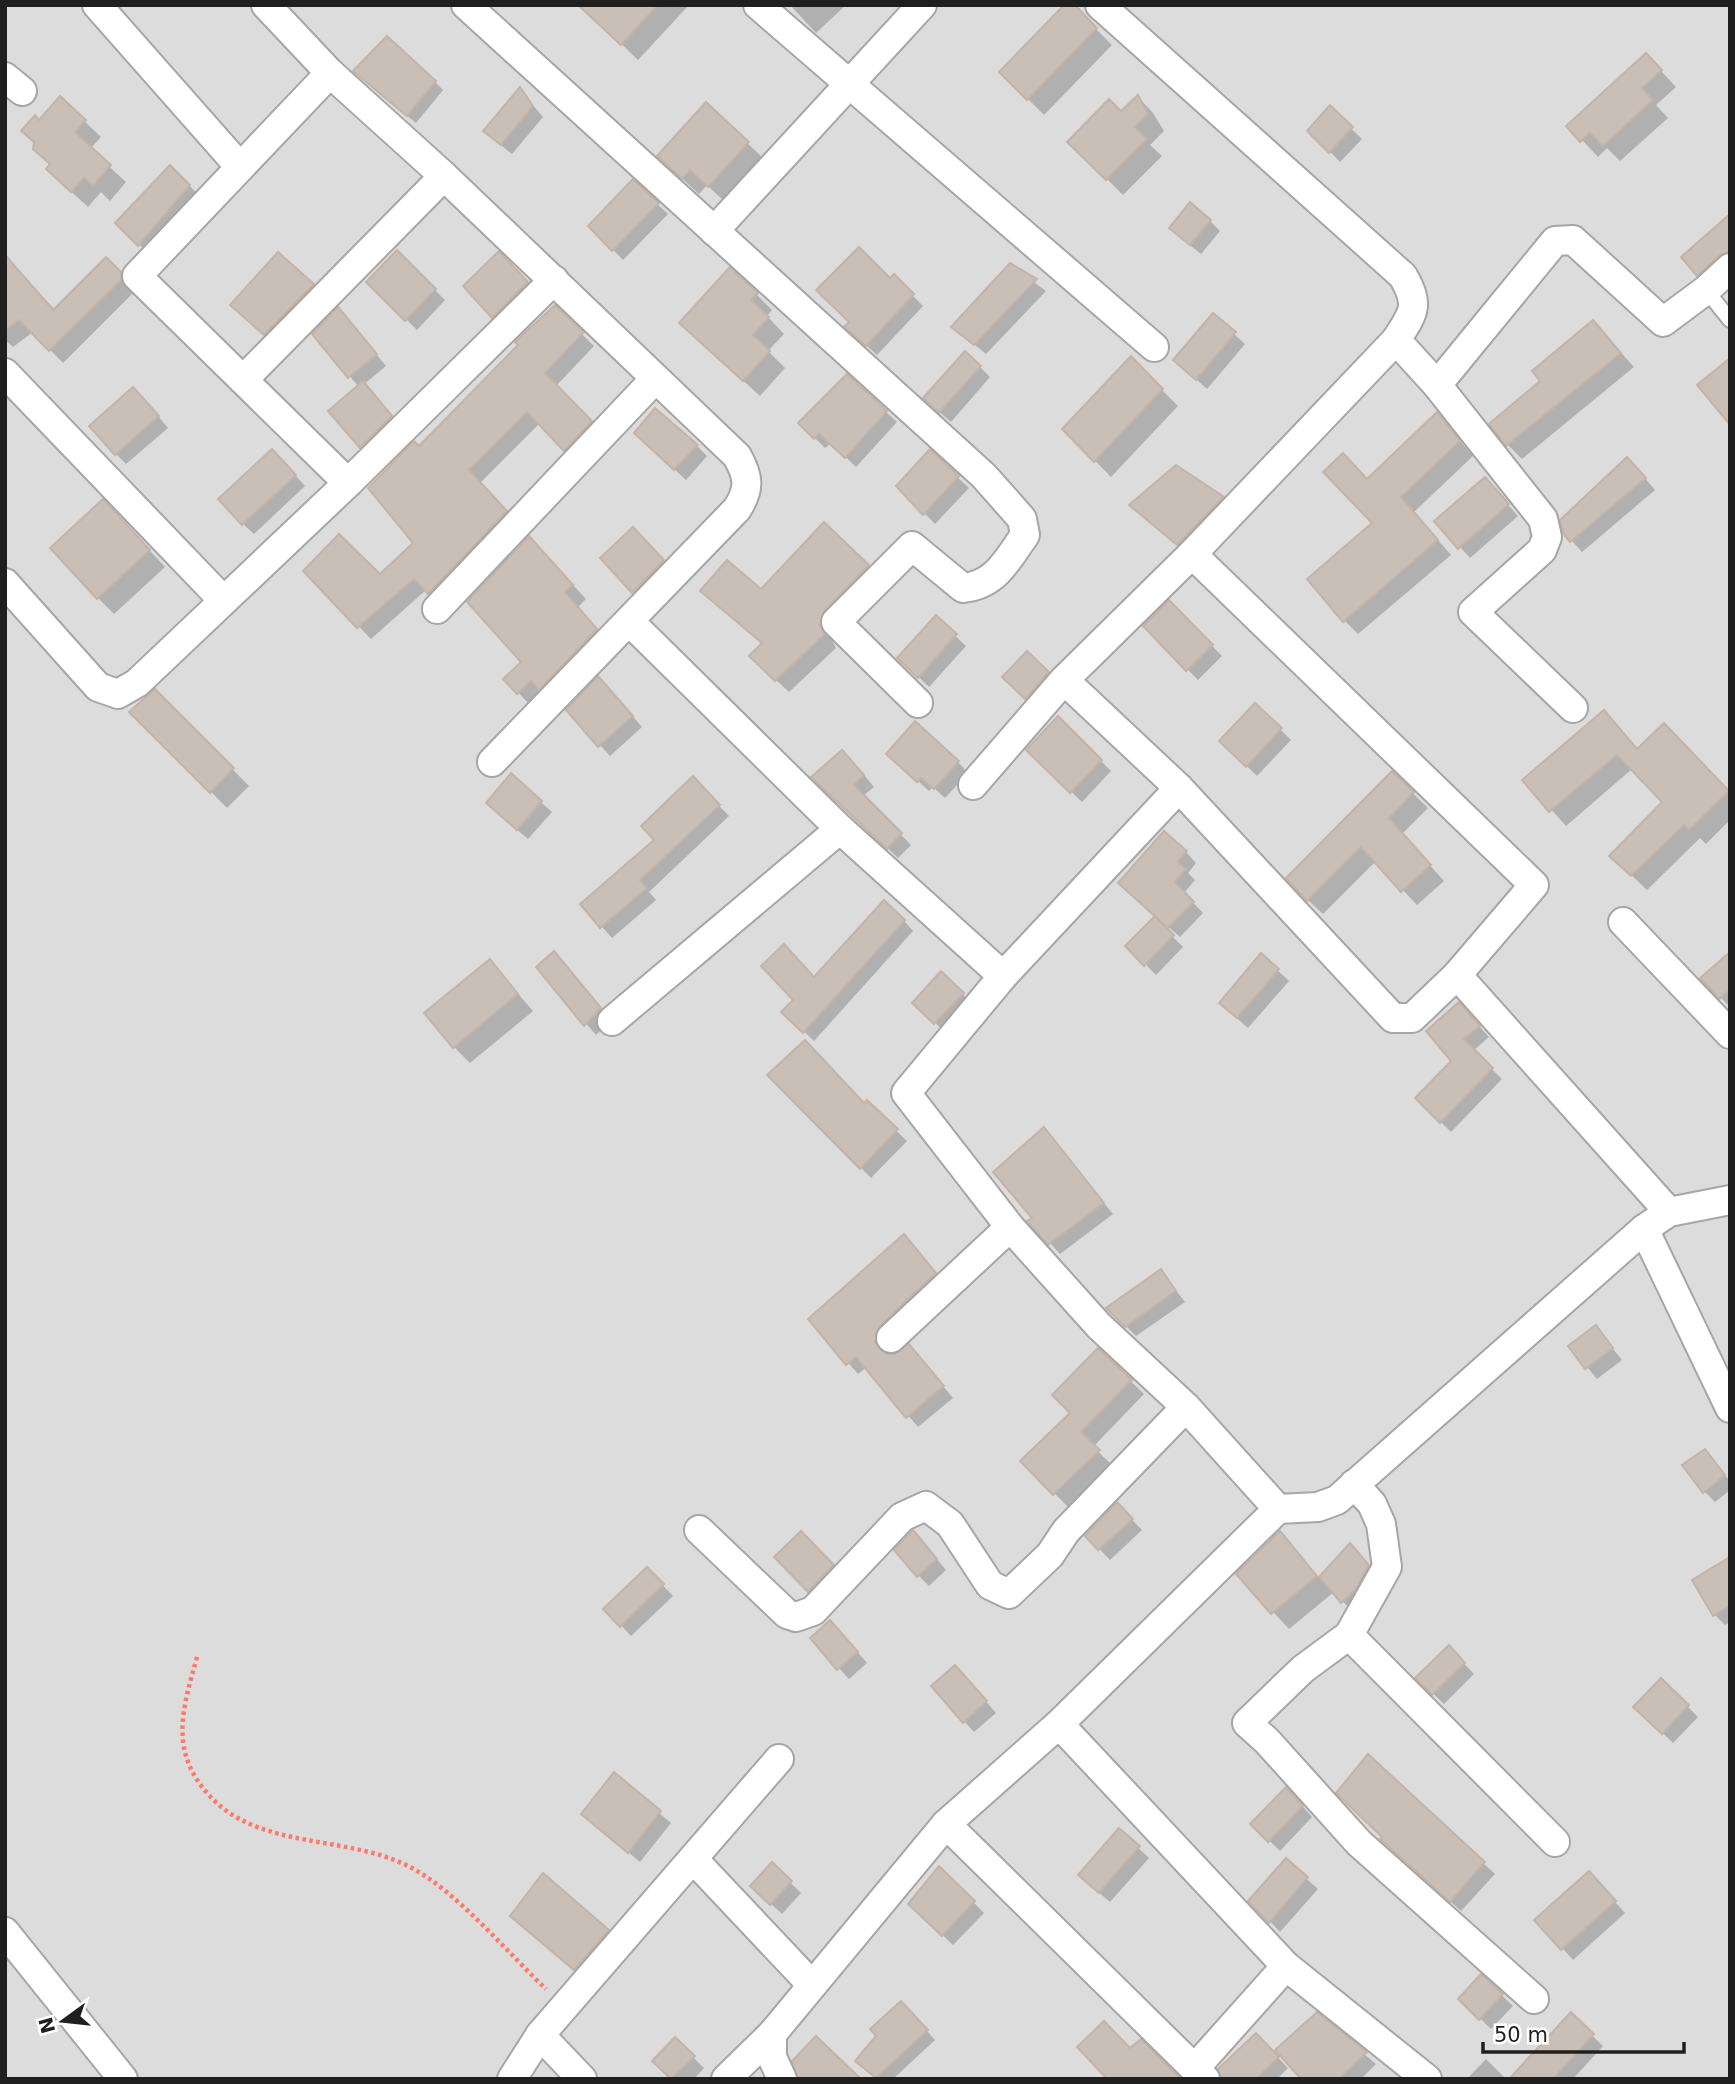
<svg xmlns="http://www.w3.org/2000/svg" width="1735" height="2084" font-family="'DejaVu Sans',sans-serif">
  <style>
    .residential { fill: #dddcdc }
    .shadow { fill: #0003 }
    .building { fill: #c9bfb7; stroke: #c4b3a6; stroke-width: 2 }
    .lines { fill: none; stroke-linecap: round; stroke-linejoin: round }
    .service-casing { stroke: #a6a6a6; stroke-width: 18 }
    .minor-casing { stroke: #a6a6a6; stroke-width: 32 }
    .path { stroke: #ff7868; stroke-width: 4.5; stroke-dasharray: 3.5 3.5; stroke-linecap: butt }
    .service { stroke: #fff; stroke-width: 14 }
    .minor { stroke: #fff; stroke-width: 28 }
  </style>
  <rect width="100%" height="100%" fill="#f1ede5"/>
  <rect class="residential" x="5" y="5" width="1725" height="2074"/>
  <g class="shadow">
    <polygon points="581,5 689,5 638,60"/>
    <polygon points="790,5 846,5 816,33"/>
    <polygon points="1072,5 1112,45 1044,115 1001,72"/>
    <polygon points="1646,55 1676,87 1656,105 1668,118 1620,161 1607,148 1598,157 1569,126"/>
    <polygon points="364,80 435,82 443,90 416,123"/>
    <polygon points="520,90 543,117 512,154 496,141"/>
    <polygon points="1138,97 1153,113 1164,131 1150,145 1162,156 1123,195 1070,142 1121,114"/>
    <polygon points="60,98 101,137 90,149 126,182 110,201 101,192 88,207 64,185 52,165"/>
    <polygon points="706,104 764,159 725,202 707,185 699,194 675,172"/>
    <polygon points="1330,108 1362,139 1340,162 1309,130"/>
    <polygon points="170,167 200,196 150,255 117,223"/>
    <polygon points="657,204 668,214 623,260 590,226"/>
    <polygon points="1730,216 1730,268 1709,285 1698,274"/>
    <polygon points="1210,221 1220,231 1201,254 1181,238"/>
    <polygon points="397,253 445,300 417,330 369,282"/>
    <polygon points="278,254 329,302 281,350 249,320"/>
    <polygon points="499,254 537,294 504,327 465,286"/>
    <polygon points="5,255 55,310 106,259 133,287 133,293 63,363 33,332 13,347 5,340"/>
    <polygon points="1010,265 1046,291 986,354 953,327"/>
    <polygon points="894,277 923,306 877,355 857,337"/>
    <polygon points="756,294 772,310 767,316 784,334 768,351 785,368 760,396 698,339"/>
    <polygon points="555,308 594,346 556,386 603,434 577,461 540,423 480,483 518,524 441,605 426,590 371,639 305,571 380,576 415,543 419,449"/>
    <polygon points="1213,315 1245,344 1207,389 1186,370"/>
    <polygon points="348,320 386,366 363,385 402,427 371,457 361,447 359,387 314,334"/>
    <polygon points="1593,322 1634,367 1522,459 1508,445 1543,381"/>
    <polygon points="1131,359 1178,406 1111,477 1064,429"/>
    <polygon points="980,367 990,377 951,422 935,408"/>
    <polygon points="144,399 168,428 126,464 116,454"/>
    <polygon points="886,412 897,422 856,467 831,443 825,448 800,423"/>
    <polygon points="1437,414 1473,456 1414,512 1451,555 1358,634 1344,620 1374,524 1368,481"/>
    <polygon points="647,444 697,446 707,456 686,480"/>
    <polygon points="930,452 969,488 935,524 898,486"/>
    <polygon points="282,461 305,486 254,534 243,524"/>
    <polygon points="1638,470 1655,490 1582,552 1565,533"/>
    <polygon points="1495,490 1518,516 1470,558 1460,547"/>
    <polygon points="1223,498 1238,514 1194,560 1132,505"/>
    <polygon points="119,518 165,567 114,614 98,598"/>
    <polygon points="824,524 881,580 836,624 832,640 836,648 789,692 764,669 763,644 703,591 761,591"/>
    <polygon points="530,538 586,599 578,607 610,644 532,707 505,679 524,662"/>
    <polygon points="643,539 674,572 644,602 602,558"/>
    <polygon points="1169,602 1222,656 1198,680 1145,626"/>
    <polygon points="936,618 966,646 929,687 910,669"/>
    <polygon points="1027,653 1058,684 1037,709 1004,677"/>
    <polygon points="609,689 642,727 610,756 600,745"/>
    <polygon points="155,691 249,786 227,808 132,712"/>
    <polygon points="1255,705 1291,740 1257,776 1221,741"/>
    <polygon points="1604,712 1639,750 1664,726 1730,793 1730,820 1706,844 1700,838 1647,890 1627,871 1665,802 1632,769 1566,826 1525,780"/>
    <polygon points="1058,719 1111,771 1082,802 1028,750"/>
    <polygon points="853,762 874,787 863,796 911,845 898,858 813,777"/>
    <polygon points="958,762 968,773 945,798 933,787 929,791 899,764"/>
    <polygon points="1392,773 1428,808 1402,834 1444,881 1417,905 1376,861 1323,914 1308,900"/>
    <polygon points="511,776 552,812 528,839 498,813"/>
    <polygon points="693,779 729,816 649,892 656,900 612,938 582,904 657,840"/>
    <polygon points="1186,852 1196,863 1188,873 1195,880 1184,893 1203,913 1180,937 1131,894"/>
    <polygon points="1155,919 1183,947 1156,975 1128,946"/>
    <polygon points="904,921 913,931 814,1041 784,1012 814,979"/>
    <polygon points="1261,955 1289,981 1248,1028 1231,1013"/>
    <polygon points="1730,955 1730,1007 1702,978"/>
    <polygon points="490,961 533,1011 470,1063 454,1047"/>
    <polygon points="564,964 611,1020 596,1035 538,967"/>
    <polygon points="941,974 973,1004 946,1033 914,1003"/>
    <polygon points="1469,1015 1489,1037 1473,1051 1502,1079 1451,1132 1417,1098 1454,1061"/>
    <polygon points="770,1075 865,1105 867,1103 907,1141 871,1178"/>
    <polygon points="1044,1129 1113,1214 1060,1254 1030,1221 1034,1218"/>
    <polygon points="914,1247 945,1285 885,1345 887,1356 896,1356 909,1346 953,1398 918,1427 867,1367 858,1374 810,1319"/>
    <polygon points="1161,1271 1185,1302 1136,1336 1108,1308"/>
    <polygon points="1595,1327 1622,1360 1597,1379 1570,1346"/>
    <polygon points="1098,1350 1144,1394 1093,1447 1112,1465 1068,1507 1023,1461 1073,1414"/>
    <polygon points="1705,1452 1730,1481 1730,1490 1715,1502 1704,1491"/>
    <polygon points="1117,1504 1142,1530 1110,1560 1087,1536"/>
    <polygon points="1280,1533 1320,1579 1350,1545 1379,1577 1353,1612 1334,1592 1289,1629 1238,1574"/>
    <polygon points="801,1534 843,1577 819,1601 776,1557"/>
    <polygon points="923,1543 946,1570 929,1586 918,1575"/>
    <polygon points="1730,1559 1730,1622 1725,1625 1715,1615"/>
    <polygon points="647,1569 673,1596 631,1636 606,1609"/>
    <polygon points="841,1633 867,1663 849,1679 812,1638"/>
    <polygon points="1449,1648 1474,1674 1444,1704 1417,1678"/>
    <polygon points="965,1677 996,1713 974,1732 964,1721"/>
    <polygon points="1661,1680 1698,1717 1673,1743 1636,1707"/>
    <polygon points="1368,1757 1495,1874 1461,1911 1393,1850 1384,1837"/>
    <polygon points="614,1775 671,1823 640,1862 583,1814"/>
    <polygon points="1296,1799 1312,1817 1280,1851 1252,1824"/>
    <polygon points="1119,1830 1149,1858 1110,1902 1090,1885"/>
    <polygon points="1286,1861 1318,1889 1280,1932 1251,1901"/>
    <polygon points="772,1865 801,1893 782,1914 752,1886"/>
    <polygon points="940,1868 984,1913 953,1945 910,1904"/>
    <polygon points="1599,1884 1625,1913 1573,1960 1537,1920"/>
    <polygon points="523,1926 608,1931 618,1941 586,1979"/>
    <polygon points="1482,1977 1513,2006 1491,2029 1460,1999"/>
    <polygon points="910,2012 935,2040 893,2079 877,2079 866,2070"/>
    <polygon points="1317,2014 1376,2064 1361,2079 1307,2079"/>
    <polygon points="1571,2015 1603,2046 1573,2079 1512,2079"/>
    <polygon points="1256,2035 1288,2068 1277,2079 1222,2079"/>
    <polygon points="675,2040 704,2068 694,2079 673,2079 655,2061"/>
    <polygon points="1486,2059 1506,2079 1467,2079"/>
  </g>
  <g class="building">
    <polygon points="578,5 658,5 621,45"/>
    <polygon points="1064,5 1075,5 1097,28 1027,100 999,72"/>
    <polygon points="387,36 436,81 407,116 353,71"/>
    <polygon points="1646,53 1662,70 1642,88 1653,100 1603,146 1590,133 1580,142 1566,126"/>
    <polygon points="520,87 533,106 501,145 483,131"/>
    <polygon points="1138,95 1148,114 1135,127 1147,139 1106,180 1067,142 1109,99 1121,111"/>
    <polygon points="60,96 86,120 75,132 111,165 93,186 84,178 71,192 46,169 50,164 33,149 34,142 21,131 35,115 39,120"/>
    <polygon points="706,102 749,142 708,187 690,170 682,179 657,156"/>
    <polygon points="1330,105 1353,127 1329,153 1307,131"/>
    <polygon points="170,165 190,185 138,246 115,223"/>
    <polygon points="633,179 659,203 612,251 588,226"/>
    <polygon points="1190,202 1211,220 1190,245 1169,228"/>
    <polygon points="1730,214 1730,252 1719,256 1697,276 1681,257"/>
    <polygon points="859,247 890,278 894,274 914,294 866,346 844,327 849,322 816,290"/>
    <polygon points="397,250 436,289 405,321 366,282"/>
    <polygon points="499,251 528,282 492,318 463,286"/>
    <polygon points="278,252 314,284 264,335 230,305"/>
    <polygon points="5,255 53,310 106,257 121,272 121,280 49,351 19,320 5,330"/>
    <polygon points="1010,263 1037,279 974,345 951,327"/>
    <polygon points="730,267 758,293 751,300 769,317 753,335 770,351 743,381 679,323"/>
    <polygon points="555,305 584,332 545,373 592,421 564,451 527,412 469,470 507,511 428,594 414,579 357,628 303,571 339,534 380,574 413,543 368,488 414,441 419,446 518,345 515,342"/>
    <polygon points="338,307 377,354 348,378 312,334"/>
    <polygon points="1213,313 1236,332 1196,380 1173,360"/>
    <polygon points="1593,320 1621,353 1506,446 1489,424 1540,381 1532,371"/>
    <polygon points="965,351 981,366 939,413 923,398"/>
    <polygon points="1131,356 1163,389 1094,462 1062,429"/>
    <polygon points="1730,358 1730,425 1697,385"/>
    <polygon points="847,374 887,411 845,458 819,434 814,439 798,423"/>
    <polygon points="363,381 392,416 360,448 328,411"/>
    <polygon points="133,387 159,416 115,455 89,426"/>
    <polygon points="655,408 698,445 674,470 634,433"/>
    <polygon points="1437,412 1460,441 1401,497 1438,540 1343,622 1307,579 1372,523 1323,472 1343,453 1367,479"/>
    <polygon points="272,449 296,475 242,525 218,499"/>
    <polygon points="930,449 959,476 923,515 896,486"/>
    <polygon points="1627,457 1646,478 1570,542 1563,533 1560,520"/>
    <polygon points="1176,465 1224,497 1177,545 1129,505"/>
    <polygon points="1485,477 1509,504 1458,549 1434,521"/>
    <polygon points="103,499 150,550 97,599 50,548"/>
    <polygon points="824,522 869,565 824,611 820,626 825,634 775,681 749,656 762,643 700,591 727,560 761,589"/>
    <polygon points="633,527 664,560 632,593 600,558"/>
    <polygon points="529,536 573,585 565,592 597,629 539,690 531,681 517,694 503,679 521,662 467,602"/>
    <polygon points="1169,600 1213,645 1186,671 1143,626"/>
    <polygon points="936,615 957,634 918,678 897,658"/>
    <polygon points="1027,651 1049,672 1025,699 1002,677"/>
    <polygon points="598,676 633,716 598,747 566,710"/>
    <polygon points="155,689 234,768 210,793 129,712"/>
    <polygon points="1255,703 1282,728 1246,767 1219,741"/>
    <polygon points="1604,710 1637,749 1664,723 1729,791 1689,830 1684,825 1631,876 1609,856 1662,802 1617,755 1549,812 1522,780"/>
    <polygon points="1058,716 1102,760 1070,793 1026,750"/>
    <polygon points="915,721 959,761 934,789 921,778 917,782 886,754"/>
    <polygon points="842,750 864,775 854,785 902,833 887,849 811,777"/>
    <polygon points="1392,771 1414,792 1389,818 1431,865 1401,892 1361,847 1307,901 1286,878"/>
    <polygon points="511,773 542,801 517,830 486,803"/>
    <polygon points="693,776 720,805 640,880 647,888 600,928 580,904 654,840 641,826"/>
    <polygon points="1164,831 1187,851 1178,862 1186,869 1175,882 1194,902 1168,928 1118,883"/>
    <polygon points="884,900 905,920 803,1033 781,1012 793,1000 761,966 784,944 814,977"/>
    <polygon points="1155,916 1174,935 1144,966 1125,946"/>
    <polygon points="554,951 601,1008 584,1026 536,967"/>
    <polygon points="1730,952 1730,990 1719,999 1700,978"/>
    <polygon points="1261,953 1279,969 1237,1018 1219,1003"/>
    <polygon points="490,959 518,994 453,1048 424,1013"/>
    <polygon points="941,971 964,993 934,1024 912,1003"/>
    <polygon points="1459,1002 1480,1026 1464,1039 1493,1068 1440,1123 1415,1098 1451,1061 1426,1031"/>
    <polygon points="805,1040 864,1103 867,1100 898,1129 860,1169 767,1075"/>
    <polygon points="1044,1127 1104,1203 1048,1245 1027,1221 1032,1218 993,1172"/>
    <polygon points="904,1234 936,1273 880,1326 875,1342 887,1354 895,1354 909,1344 944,1386 906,1418 856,1357 846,1365 808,1319"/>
    <polygon points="1161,1269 1176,1291 1125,1327 1106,1308"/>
    <polygon points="1596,1325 1613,1348 1585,1369 1568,1346"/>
    <polygon points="1098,1348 1132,1380 1081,1432 1100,1450 1053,1495 1020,1461 1070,1413 1052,1395"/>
    <polygon points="1705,1449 1725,1475 1703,1493 1682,1465"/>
    <polygon points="1117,1502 1133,1519 1098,1550 1085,1536"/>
    <polygon points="913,1530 937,1559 917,1577 894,1550"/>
    <polygon points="801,1531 834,1565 808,1592 774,1557"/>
    <polygon points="1280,1531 1317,1576 1271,1614 1236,1574"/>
    <polygon points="1350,1543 1369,1565 1355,1590 1341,1603 1319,1577"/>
    <polygon points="1730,1557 1730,1606 1713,1616 1692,1580"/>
    <polygon points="647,1567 664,1584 620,1627 603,1609"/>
    <polygon points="830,1620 858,1652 837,1670 810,1638"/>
    <polygon points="1449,1645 1465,1663 1432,1695 1415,1678"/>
    <polygon points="955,1665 987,1701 963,1723 931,1686"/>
    <polygon points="1661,1678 1689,1705 1662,1734 1633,1707"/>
    <polygon points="1368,1754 1485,1862 1450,1902 1380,1839 1382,1837 1336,1793"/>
    <polygon points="614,1772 661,1811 628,1853 581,1814"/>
    <polygon points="1286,1787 1303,1806 1268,1842 1250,1824"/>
    <polygon points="1119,1828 1140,1846 1099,1893 1078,1875"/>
    <polygon points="1286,1858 1308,1877 1269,1923 1248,1901"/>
    <polygon points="772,1862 792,1881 770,1905 750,1886"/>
    <polygon points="939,1866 975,1901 942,1936 908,1904"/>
    <polygon points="1589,1871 1616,1901 1561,1950 1534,1920"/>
    <polygon points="543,1873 609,1930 574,1970 510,1916"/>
    <polygon points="1481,1974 1503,1994 1479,2020 1458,1999"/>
    <polygon points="901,2001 928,2030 876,2078 855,2061 876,2036 870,2029"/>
    <polygon points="1317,2012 1367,2052 1339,2079 1301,2079 1275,2050"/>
    <polygon points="1571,2012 1594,2034 1553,2079 1509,2079"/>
    <polygon points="1104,2021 1130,2048 1141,2039 1181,2079 1107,2079 1077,2047"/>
    <polygon points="1256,2033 1279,2057 1256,2079 1221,2079 1218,2069"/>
    <polygon points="816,2036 861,2079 798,2079 792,2061"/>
    <polygon points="675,2037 695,2056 671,2079 652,2061"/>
  </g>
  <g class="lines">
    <defs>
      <polyline id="service" points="1706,290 1730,320"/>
      <g id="minor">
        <polyline points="97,5 240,167"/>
        <path d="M266,5L330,73L444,176L737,456C749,477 750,489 737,509L492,762"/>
        <path d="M466,5L984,476L1022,519L1025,535C1007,560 996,585 963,588L912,546L836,622L918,703"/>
        <polyline points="758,5 1154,347"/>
        <path d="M1100,5L1403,276C1420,306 1414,312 1396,340L1437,385L1543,519L1547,537L1542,550L1473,612L1573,708"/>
        <polyline points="330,73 137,276 348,483"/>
        <polyline points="5,77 22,91"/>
        <polyline points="714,231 922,5"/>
        <polyline points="5,373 223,600"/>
        <polyline points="243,380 444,176"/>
        <polyline points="1437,385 1555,241 1573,240 1663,322 1706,290 1730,268"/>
        <polyline points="5,583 98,687 118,694 137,683 348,483 554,280"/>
        <polyline points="437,609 655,379"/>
        <polyline points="629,621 840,829 1003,976 1179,788"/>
        <polyline points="1064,680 1179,788 1393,1018 1412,1018 1457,975 1534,885 1192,554"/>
        <polyline points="973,785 1064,680 1192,554 1396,340"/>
        <polyline points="1623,922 1730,1034"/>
        <polyline points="1457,975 1669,1212"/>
        <polyline points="1003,976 906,1093 1010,1227 1099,1326 1186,1407 1278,1509"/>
        <polyline points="612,1021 840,829"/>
        <polyline points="1644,1229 1730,1408"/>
        <polyline points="891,1338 1010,1227"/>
        <polyline points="1354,1484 1372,1504 1381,1524 1387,1567 1349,1635 1303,1669 1247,1723 1267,1741 1359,1843 1534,1999"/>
        <polyline points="699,1530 787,1614 796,1617 813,1611 902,1517 926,1506 950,1524 990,1585 1009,1594 1050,1555 1066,1531 1186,1407"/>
        <polyline points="1349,1635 1555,1842"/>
        <polyline points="1059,1724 1286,1966 1427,2079"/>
        <polyline points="946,1824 1205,2079"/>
        <polyline points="695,1861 811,1984"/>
        <polyline points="5,1932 123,2079"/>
        <polyline points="772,2034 772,2057 782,2079"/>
        <polyline points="540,2035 582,2079"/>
        <polyline points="1195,2068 1286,1966"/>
        <polyline points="512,2079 540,2035 779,1759"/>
        <polyline points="726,2079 772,2034 946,1824 1059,1724 1278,1509 1318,1507 1337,1500 1644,1229 1669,1212 1730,1200"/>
      </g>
    </defs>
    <use href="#service" class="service-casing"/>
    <use href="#minor" class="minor-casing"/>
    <path class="path" d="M197,1657C183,1708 169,1749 207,1793C258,1852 347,1833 412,1868C458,1893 508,1953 546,1989"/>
    <use href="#service" class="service"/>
    <use href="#minor" class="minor"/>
  </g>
  <rect width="1735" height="2084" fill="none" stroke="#1f1f1f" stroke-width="14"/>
  <g transform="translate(63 2021) rotate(255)" stroke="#ffffff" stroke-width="5" paint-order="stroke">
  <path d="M0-5L12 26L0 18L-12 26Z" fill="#1f1f1f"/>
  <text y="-10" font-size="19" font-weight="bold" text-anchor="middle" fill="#1f1f1f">N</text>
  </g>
  <path d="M1483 2042v10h201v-10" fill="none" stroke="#1f1f1f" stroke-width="3.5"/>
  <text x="1494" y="2042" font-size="21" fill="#1f1f1f" stroke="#ffffff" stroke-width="5" paint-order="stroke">50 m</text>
</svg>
